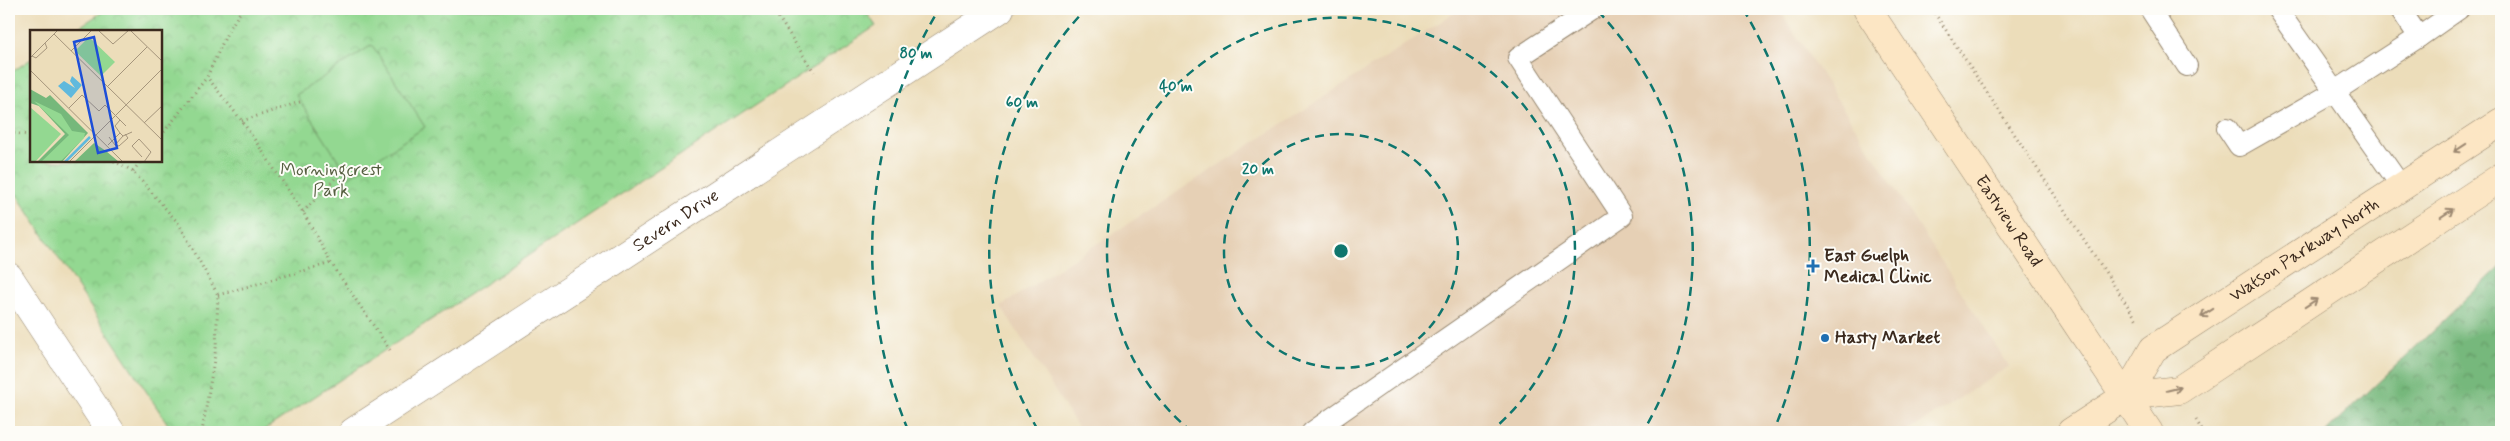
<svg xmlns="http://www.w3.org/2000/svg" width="2510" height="441" font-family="Mynerve,sans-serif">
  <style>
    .built { fill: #e6d0b5 }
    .forest { fill: url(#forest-crowns); stroke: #58714c }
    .park { fill: url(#park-crowns); stroke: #678158 }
    .pitch { fill: #93d891; stroke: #678158 }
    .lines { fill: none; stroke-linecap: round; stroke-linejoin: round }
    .lane-casing { stroke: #94846c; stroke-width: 22 }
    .street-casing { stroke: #94846c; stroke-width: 29 }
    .secondary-casing { stroke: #94846c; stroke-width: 29 }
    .path { stroke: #94846c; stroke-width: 3; stroke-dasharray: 1 4; stroke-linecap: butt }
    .lane { stroke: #fff; stroke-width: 20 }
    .street { stroke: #fff; stroke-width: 28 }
    .secondary { stroke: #fce6c4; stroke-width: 28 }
    .oneway { stroke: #9c8871 }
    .ring { fill: none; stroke: #0f766e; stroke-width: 2.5; stroke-dasharray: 9 6 }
    .poi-dot { fill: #1f6fb2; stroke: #fdfcf7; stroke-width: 2 }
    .labels { text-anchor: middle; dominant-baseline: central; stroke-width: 4; stroke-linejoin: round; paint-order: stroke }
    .park-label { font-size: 18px; fill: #555e40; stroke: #fdfcf7 }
    .street-label { font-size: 18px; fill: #3b2a1e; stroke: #fdfcf7 }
    .poi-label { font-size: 18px; font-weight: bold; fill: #3b2a1e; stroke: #fdfcf7; text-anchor: start }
    .inset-river { fill: none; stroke: #60b9dd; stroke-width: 2.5 }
    .inset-road { fill: none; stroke: #a5957c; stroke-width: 1 }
    .view { fill: #1d4ed8; fill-opacity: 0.15; stroke: #1d4ed8; stroke-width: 2.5 }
    .inset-edge { fill: none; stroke: #3b2a1e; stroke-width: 2.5 }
    .centre { fill: #0f766e; stroke: #fdfcf7; stroke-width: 2.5 }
    .ring-label { font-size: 15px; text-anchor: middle; font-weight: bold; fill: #0f766e; stroke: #fdfcf7; stroke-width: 4; stroke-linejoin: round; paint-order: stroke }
  </style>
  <defs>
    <pattern id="forest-crowns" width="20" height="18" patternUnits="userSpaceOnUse" patternTransform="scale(1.25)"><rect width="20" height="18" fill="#76b87b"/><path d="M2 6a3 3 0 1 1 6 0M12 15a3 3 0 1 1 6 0" fill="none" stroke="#629664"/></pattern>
    <pattern id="park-crowns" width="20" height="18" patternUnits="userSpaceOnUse" patternTransform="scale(1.25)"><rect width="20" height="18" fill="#93d891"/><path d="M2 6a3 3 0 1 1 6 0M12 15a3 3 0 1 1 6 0" fill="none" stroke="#80ba7d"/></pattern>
  </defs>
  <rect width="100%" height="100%" fill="#fdfcf7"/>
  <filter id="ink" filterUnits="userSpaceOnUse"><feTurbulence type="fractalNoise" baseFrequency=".02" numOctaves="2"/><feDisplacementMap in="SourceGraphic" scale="10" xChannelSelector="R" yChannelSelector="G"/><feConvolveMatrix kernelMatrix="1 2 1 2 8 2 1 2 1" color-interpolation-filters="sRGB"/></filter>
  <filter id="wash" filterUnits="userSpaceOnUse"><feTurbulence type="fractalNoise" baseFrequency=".0096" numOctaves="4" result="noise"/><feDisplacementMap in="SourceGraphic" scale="20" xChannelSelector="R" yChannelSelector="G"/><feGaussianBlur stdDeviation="1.12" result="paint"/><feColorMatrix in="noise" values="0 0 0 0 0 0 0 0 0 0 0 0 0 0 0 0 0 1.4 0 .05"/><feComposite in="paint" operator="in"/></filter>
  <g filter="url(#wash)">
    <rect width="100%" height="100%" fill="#ecddba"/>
    <polygon class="built" points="1460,9 1779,9 2009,366 1907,432 1081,432 1001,306"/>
    <polygon class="forest" points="2501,266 2501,432 2326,432"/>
    <polygon class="park" points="107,9 864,9 876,26 261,432 173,432 9,183 9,74 31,59 31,161 161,161 161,31 73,31"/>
    <polygon class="pitch" points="372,45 425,127 349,177 296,95"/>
  </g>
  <g filter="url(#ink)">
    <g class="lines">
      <defs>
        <g id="lane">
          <polyline points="2150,9 2187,66"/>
          <polyline points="2277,9 2401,186"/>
          <polyline points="2419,37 2459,9"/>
          <polyline points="2227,128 2239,146 2334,92 2419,37 2400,9"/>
          <polyline points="1312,432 1622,216 1518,58 1593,9"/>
        </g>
        <g id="street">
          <polyline points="9,277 111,432"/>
          <path id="s1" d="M353,432L1000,9"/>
        </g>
        <g id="secondary">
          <path id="s2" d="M1867,9L2149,432"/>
          <path id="s3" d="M2126,396L2153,349L2501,122"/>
          <polyline points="2071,432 2126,396 2179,390 2501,177"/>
        </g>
      </defs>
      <use href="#lane" class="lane-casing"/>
      <use href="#street" class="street-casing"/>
      <use href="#secondary" class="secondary-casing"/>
      <g class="path">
        <polyline points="242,9 227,33 207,77 242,121 303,212 331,263 390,350"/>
        <polyline points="773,9 814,72"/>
        <polyline points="1932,9 2137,320"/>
        <polyline points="242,121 300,102"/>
        <polyline points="9,133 31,135"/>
        <polyline points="161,136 207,77"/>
        <polyline points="114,161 133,171 179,224 218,295 216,348 202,432"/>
        <polyline points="133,171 141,161"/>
        <polyline points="303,212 344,169"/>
        <polyline points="218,295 331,263"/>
        <polyline points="2196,420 2203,432"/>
      </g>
      <use href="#lane" class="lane"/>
      <use href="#street" class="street"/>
      <use href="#secondary" class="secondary"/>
    </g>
    <defs><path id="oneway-shaft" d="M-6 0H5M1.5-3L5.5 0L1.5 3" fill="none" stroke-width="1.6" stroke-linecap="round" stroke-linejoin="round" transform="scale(1.25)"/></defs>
    <g class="oneway">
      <use href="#oneway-shaft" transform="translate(2460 148) rotate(147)"/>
      <use href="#oneway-shaft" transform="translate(2447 213) rotate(-33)"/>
      <use href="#oneway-shaft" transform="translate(2311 303) rotate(-33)"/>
      <use href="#oneway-shaft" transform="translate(2207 313) rotate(147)"/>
      <use href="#oneway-shaft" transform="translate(2174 389) rotate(-14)"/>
    </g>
  </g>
  <g class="ring">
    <circle cx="1341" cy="251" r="117"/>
    <path d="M1192 432A234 234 0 1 1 1490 432"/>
    <path d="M1038 430A352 352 0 0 1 1084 11M1598 11A352 352 0 0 1 1644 430"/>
    <path d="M908 430A469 469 0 0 1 939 9M1743 9A469 469 0 0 1 1774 430"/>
  </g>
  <g class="poi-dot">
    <path d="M1810.5 258.5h5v5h5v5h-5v5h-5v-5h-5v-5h5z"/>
    <circle cx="1825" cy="338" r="5"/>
  </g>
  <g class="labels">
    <g class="park-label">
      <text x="331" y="170">Morningcrest<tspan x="331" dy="21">Park</tspan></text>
    </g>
    <g class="street-label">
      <text stroke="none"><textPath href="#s1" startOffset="386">Severn Drive</textPath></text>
      <text stroke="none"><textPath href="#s2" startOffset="255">Eastview Road</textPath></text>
      <text stroke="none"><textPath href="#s3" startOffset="235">Watson Parkway North</textPath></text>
    </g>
    <g class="poi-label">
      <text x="1824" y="256">East Guelph<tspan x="1824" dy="21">Medical Clinic</tspan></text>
      <text x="1835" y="338">Hasty Market</text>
    </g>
  </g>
  <g transform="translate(30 30)">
    <rect width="132" height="132" fill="#ecddba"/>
    <path d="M0,77L31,104L5,132H0Z" fill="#93d891"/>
    <path d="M0,59L16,68L20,65L58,103L32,132H7L35,104L9,76L0,73ZM64,113L76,121L89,132H44Z" fill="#76b87b"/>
    <path d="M4,71L31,84L42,101L55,103L54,108L30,132H11L39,105Z" fill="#93d891"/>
    <path d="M59,7L85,32L71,46L45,21Z" fill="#93d891"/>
    <path d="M42,46L52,55L41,68L28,56L34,51L45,58L40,51Z" fill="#60b9dd"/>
    <path class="inset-river" d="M35,132L60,107"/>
    <path class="inset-road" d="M68,0L83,14L99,0M100,0L133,32M24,4L133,111M41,21L62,0M2,26L6,28L17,18L15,13M0,28L28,0M0,40L93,132M77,57L117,17M39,78L52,65L69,81L75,75L96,96M90,90L85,96L90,103M114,93L133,75M79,107L85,115L93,106M78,115L90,103L93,106L102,102M85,115L89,116L98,108L95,104M112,127L102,116L109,109L121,122L114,132M39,132L133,38"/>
    <path class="view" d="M64,7L87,118L68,123L44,12Z"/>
    <rect width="132" height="132" class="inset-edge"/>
  </g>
  <circle cx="1341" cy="251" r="8" class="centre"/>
  <g class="ring-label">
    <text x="916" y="58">80 m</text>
    <text x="1176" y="91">40 m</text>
    <text x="1022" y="107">60 m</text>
    <text x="1258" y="174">20 m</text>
  </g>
  <rect width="2510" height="441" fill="none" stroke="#fdfcf7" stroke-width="30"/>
</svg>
